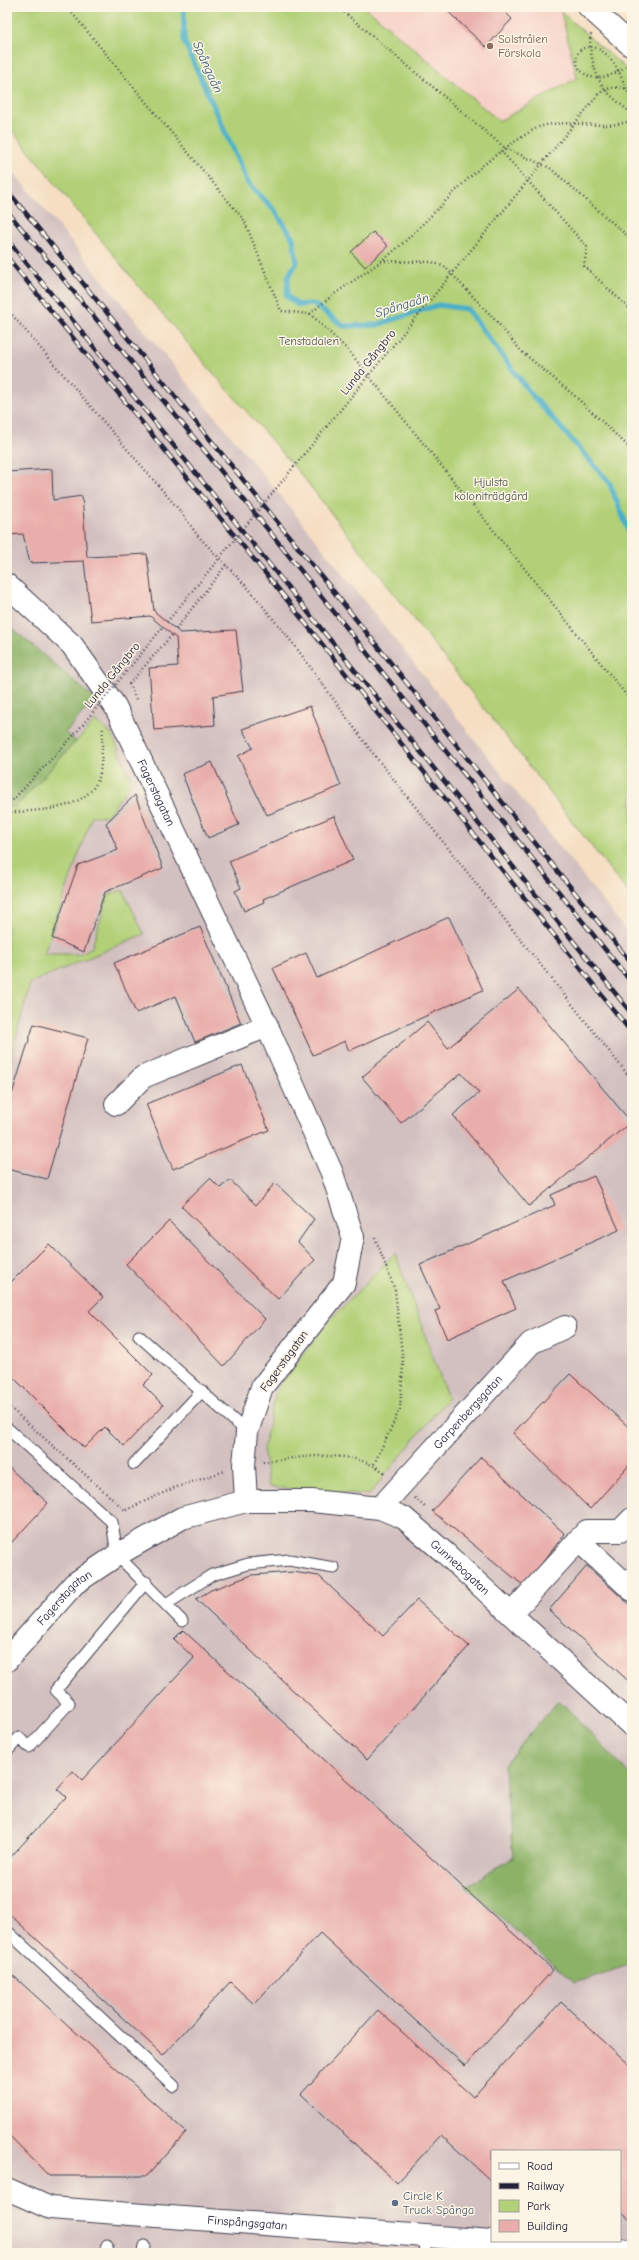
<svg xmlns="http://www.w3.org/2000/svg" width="639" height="2260" font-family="'Comic Neue',sans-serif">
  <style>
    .built { fill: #f7d1c8 }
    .industrial { fill: #d2bfc0; fill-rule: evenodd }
    .green { fill: #b1d077; stroke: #6a7959 }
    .forest { fill: #8cb268; stroke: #576a52 }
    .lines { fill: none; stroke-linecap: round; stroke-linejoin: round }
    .stream { stroke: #48afc7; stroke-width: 5.5 }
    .building { fill: #e9aeab }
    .service-casing { stroke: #423e4f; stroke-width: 13 }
    .minor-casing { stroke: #423e4f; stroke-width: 24 }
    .tertiary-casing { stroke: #423e4f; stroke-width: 24 }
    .path { stroke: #423e4f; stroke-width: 2.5; stroke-dasharray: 1 3; stroke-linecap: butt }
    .service { stroke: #fff; stroke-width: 11 }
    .minor { stroke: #fff; stroke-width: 22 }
    .tertiary { stroke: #fff; stroke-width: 22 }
    .rail-casing { stroke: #22223b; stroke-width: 4.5 }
    .rail { stroke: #fcf5e5; stroke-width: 3; stroke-dasharray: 9; stroke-linecap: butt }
    .path-bridge { stroke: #423e4f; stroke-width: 2.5; stroke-dasharray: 1 3; stroke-linecap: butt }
    .education-dot { fill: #8d6e63; stroke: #fcf5e5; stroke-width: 1.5 }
    .service-dot { fill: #5c6f8a; stroke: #fcf5e5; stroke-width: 1.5 }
    .labels { text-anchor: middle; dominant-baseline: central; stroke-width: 3; stroke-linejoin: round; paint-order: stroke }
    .education-label { font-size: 12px; fill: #785e54; stroke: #fcf5e5; text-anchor: start }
    .park-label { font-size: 12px; fill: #4d564d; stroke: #fcf5e5 }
    .street-label { font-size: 12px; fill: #22223b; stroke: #fcf5e5 }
    .service-label { font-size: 12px; fill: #4e5e75; stroke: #fcf5e5; text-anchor: start }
    .water-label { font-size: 13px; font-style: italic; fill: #315a73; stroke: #fcf5e5 }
  </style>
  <rect width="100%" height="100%" fill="#fcf5e5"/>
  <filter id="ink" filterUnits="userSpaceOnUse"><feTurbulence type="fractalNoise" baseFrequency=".025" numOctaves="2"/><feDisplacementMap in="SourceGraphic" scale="8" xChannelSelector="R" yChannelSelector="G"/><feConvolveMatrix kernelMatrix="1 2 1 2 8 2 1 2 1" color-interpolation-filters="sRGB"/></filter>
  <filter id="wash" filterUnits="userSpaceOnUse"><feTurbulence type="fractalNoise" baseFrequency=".012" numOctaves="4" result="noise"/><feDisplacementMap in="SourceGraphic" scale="16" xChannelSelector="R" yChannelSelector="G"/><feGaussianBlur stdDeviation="0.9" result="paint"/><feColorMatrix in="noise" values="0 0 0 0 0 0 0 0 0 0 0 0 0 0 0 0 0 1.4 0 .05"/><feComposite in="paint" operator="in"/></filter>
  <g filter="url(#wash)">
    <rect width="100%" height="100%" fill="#f5dec2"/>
    <polygon class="built" points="365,7 555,7 561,12 577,78 499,121"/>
    <path class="industrial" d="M7,164L284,500L632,938V2253H7ZM492,2151H620V2241H492Z"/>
    <g class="green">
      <polygon points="7,7 365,7 499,121 577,78 561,12 632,74 632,898 303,477 140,288 7,124"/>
      <polygon points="95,721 112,734 132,782 107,816 92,816 44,954 80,954 92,947 108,895 123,890 144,934 30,983 7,1072 7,807 16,806"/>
      <polygon points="395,1253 448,1398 369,1495 269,1487 263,1449 276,1390 328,1322"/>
    </g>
    <g class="forest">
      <polygon points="7,624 95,699 65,733 76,741 16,807 7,807"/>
      <polygon points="559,1700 632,1777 632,1964 574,1983 466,1886 513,1858 504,1765"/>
    </g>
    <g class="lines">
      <polyline class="stream" points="184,7 184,41 248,183 275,211 293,238 297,262 288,277 287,296 298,305 313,304 344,326 377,325 438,305 467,309 531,394 609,482 629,531 632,546"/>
    </g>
    <g id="blocks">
      <g class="building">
        <polygon points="443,7 500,7 512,19 486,47"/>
        <polygon points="373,232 388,246 365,267 351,252"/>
        <polygon points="52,469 53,500 82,496 87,557 147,554 154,611 180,633 236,630 243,691 213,696 215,725 154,730 149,668 178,666 176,638 150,616 91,621 84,561 30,563 23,534 7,535 7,472"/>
        <polygon points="310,706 341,786 267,815 238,756 253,748 242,729"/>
        <polygon points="212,762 239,825 208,838 182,774"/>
        <polygon points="135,795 163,868 105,892 84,952 52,938 78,865 118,850 106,823"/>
        <polygon points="334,816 353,860 263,899 264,902 244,911 235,891 241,888 229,861"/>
        <polygon points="449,917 483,990 349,1051 345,1041 313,1055 273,968 306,953 317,978"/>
        <polygon points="200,927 241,1023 195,1042 176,996 136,1013 114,963"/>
        <polygon points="519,989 631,1122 529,1206 453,1115 479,1093 461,1073 401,1123 362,1077 427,1022 448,1048"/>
        <polygon points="34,1024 88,1038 47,1179 7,1169 7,1110"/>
        <polygon points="242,1065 269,1130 173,1169 146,1104"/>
        <polygon points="594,1176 619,1230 504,1281 516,1308 447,1339 435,1311 440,1309 420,1265 555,1205 551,1195"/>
        <polygon points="210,1178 220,1188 230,1180 256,1205 275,1183 314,1219 298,1242 315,1260 278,1299 181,1206"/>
        <polygon points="169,1221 265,1319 224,1366 126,1264"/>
        <polygon points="49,1244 103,1297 89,1311 153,1375 143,1385 163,1405 124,1446 105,1427 84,1448 7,1371 7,1279 10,1283"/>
        <polygon points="570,1374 632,1430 632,1462 590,1509 513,1433"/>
        <polygon points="481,1457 565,1534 524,1586 432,1511"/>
        <polygon points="7,1466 48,1503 11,1543 7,1540"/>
        <polygon points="587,1566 632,1607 632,1684 549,1610"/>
        <polygon points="293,1572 319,1576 383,1636 417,1600 469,1646 367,1760 196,1599 211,1590 252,1575"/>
        <polygon points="183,1630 553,1970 465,2066 320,1933 254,2004 230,1982 163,2055 7,1912 7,1861 66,1797 57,1789 73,1771 82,1780 194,1658 174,1639"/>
        <polygon points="7,1970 186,2132 147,2176 49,2176 7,2133"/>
        <polygon points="561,2002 632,2067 632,2218 630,2220 620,2211 620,2151 492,2151 492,2182 441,2135 397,2183 301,2094 378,2010 473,2097"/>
      </g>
    </g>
  </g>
  <g filter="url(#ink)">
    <use href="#blocks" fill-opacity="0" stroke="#423e4f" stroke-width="1"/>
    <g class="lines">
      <defs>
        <g id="service">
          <polyline points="139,1336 247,1432"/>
          <polyline points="7,1428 112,1522 117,1555 182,1621"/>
          <polyline points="134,1464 202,1391"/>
          <polyline points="166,1604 212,1575 248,1564 289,1560 334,1568"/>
          <polyline points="7,1751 19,1738 29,1747 69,1703 56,1690 146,1582"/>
          <polyline points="7,1931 174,2086"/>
          <polyline points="105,2253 107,2245"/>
          <polyline points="144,2253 145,2246"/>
          <polyline points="424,2253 426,2236"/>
        </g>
        <g id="minor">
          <path id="s1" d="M7,585L72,645L115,706L267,1026L332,1173L353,1237L344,1283L262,1387L247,1432L244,1465L246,1501"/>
          <polyline points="116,1104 143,1077 267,1026"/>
          <path id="s2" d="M380,1508L531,1343L565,1327"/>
          <polyline points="578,1540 632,1590"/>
          <polyline points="511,1614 587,1531 620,1531 632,1519"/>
          <path id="s3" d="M7,1660L74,1584L117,1555L182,1518L246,1501H312L380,1508L404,1518L445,1553L632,1726"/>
          <path id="s4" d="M7,2189L50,2208L492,2241"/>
          <polyline points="497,2241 632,2251"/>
        </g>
        <polyline id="tertiary" points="589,7 632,46"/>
      </defs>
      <use href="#service" class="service-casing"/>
      <use href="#minor" class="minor-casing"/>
      <use href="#tertiary" class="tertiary-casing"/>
      <g class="path">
        <polyline points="67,7 244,220 281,311 310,314 348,350 632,702"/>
        <polyline points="338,7 505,148 550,168 632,240"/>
        <path d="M591,34C587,46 596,79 604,88C612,98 623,106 632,114"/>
        <path d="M598,95C607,86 620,86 632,90"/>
        <polyline points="501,151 587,247 584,266 632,311"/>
        <polyline points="381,261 432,262 445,267 497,322 521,351 576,397 632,450"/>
        <polyline points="7,309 181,512 198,536 249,589 295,646 371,751 632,1080"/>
        <path d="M310,314C334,292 362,276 388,256C433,219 468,170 519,139C525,135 532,130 539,127C569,117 605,132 632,120"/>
        <polyline points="176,629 226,565"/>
        <polyline points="129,684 137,702"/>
        <polyline points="129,684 172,635"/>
        <polyline points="7,806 75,734"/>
        <path d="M7,813C38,809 82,813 98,780C102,771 102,739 103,728"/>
        <polyline points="7,1405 125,1510"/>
        <path d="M263,1462C302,1457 352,1447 385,1473"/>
        <polyline points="374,1464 400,1409 403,1363 395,1290 374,1235"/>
        <polyline points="415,1498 425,1507"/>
        <polyline points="126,1510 174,1488 225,1471"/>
      </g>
      <use href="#service" class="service"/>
      <use href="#minor" class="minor"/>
      <use href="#tertiary" class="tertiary"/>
      <defs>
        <g id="rail">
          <polyline points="7,190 314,567 632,964"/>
          <polyline points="7,211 204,450 632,983"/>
          <polyline points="7,239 632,1014"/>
          <polyline points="7,257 279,590 632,1033"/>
        </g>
      </defs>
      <use href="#rail" class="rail-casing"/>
      <use href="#rail" class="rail"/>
      <g class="path-bridge">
        <path d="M632,61C585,103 561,53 587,47C596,46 603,51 609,57C620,69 624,86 632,100"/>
        <polyline points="167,622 598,95"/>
        <polyline points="75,734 163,627"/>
      </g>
    </g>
  </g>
  <circle class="education-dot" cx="490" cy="46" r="4"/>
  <circle class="service-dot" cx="395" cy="2203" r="4"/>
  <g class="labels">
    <g class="education-label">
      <text x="498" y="39">Solstrålen<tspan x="498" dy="14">Förskola</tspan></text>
    </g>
    <g class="park-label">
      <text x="309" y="341">Tenstadalen</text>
      <text x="491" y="482">Hjulsta<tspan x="491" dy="14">koloniträdgård</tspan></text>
    </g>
    <g class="street-label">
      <text transform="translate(368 362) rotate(-51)">Lunda Gångbro</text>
      <text transform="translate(112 675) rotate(-51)">Lunda Gångbro</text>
      <text stroke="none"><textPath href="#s1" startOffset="259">Fagerstagatan</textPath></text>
      <text transform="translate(284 1361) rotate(-54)">Fagerstagatan</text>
      <text stroke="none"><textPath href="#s2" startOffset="130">Garpenbergsgatan</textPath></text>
      <text stroke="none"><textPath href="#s3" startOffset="529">Gunnebogatan</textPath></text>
      <text stroke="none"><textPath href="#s3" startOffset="85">Fagerstagatan</textPath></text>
      <text stroke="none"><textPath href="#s4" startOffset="245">Finspångsgatan</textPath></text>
    </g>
    <g class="service-label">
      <text x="403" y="2196">Circle K<tspan x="403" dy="14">Truck Spånga</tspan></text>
    </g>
    <g class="water-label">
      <text transform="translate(208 67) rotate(66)">Spångaån</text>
      <text transform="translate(402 305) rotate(-17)">Spångaån</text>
    </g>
  </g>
  <rect width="639" height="2260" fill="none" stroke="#fcf5e5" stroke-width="24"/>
  <rect x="491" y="2150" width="130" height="92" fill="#fcf5e5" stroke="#a5a1a1"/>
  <rect x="499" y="2163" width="20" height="6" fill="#ffffff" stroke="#a5a1a1"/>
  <text x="527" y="2170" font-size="12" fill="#22223b">Road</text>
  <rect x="499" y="2183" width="20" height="6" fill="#22223b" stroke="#a5a1a1"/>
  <text x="527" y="2190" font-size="12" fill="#22223b">Railway</text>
  <rect x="499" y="2200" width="20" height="12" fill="#b1d077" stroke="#a5a1a1"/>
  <text x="527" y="2210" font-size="12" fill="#22223b">Park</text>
  <rect x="499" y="2220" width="20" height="12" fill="#e9aeab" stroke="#a5a1a1"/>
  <text x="527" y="2230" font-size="12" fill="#22223b">Building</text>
</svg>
